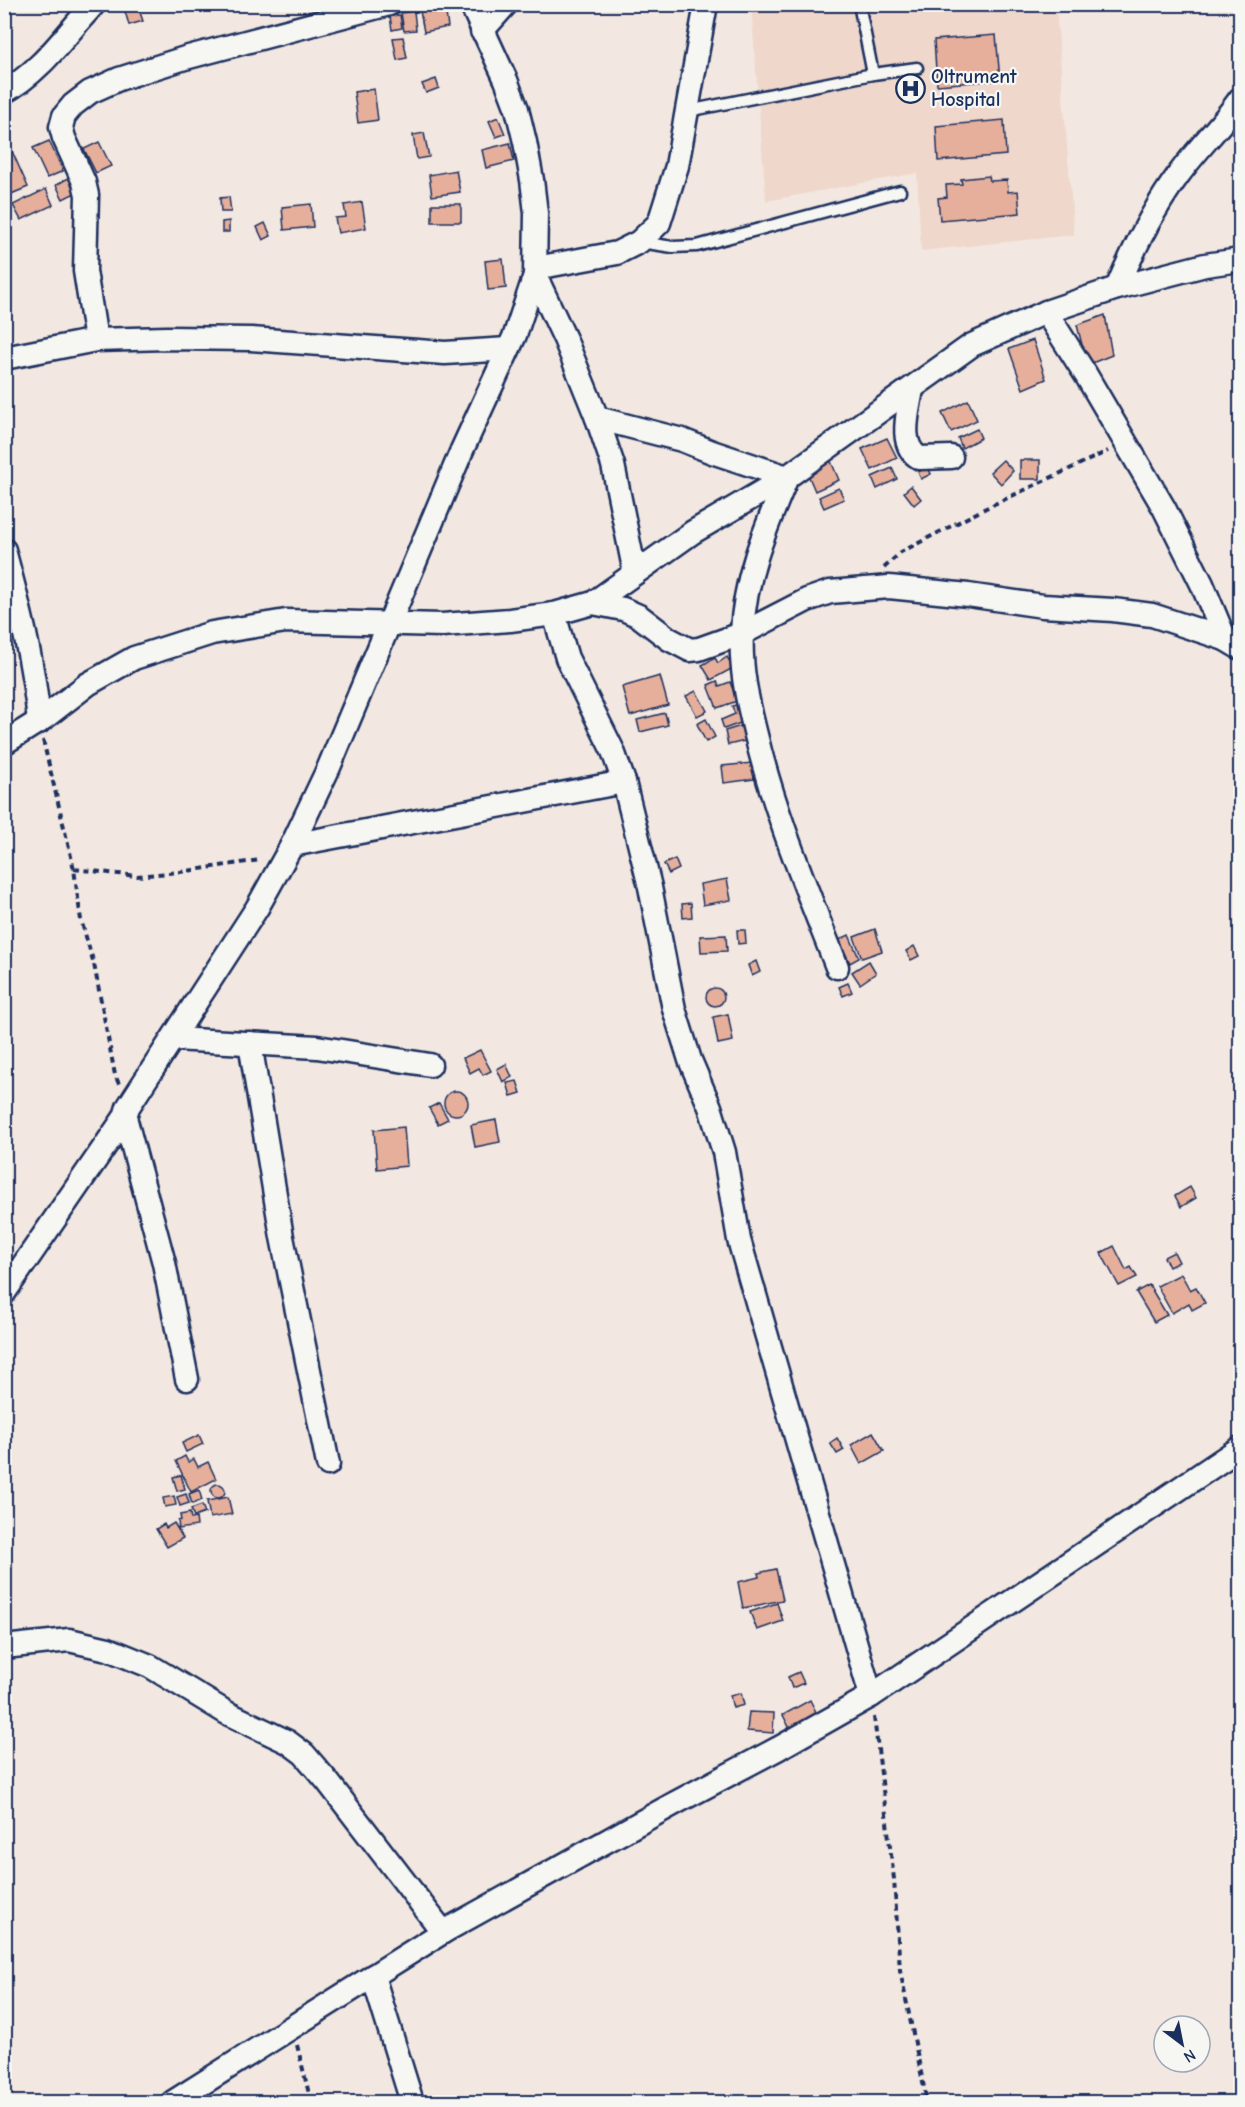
<svg xmlns="http://www.w3.org/2000/svg" width="1245" height="2107" font-family="'Comic Neue',sans-serif">
  <style>
    .built { fill: #efd7cc }
    .building { fill: #e6af9b; stroke: #1b2f5e; stroke-width: 1.5 }
    .lines { fill: none; stroke-linecap: round; stroke-linejoin: round }
    .lane-casing { stroke: #1b2f5e; stroke-width: 15 }
    .street-casing { stroke: #1b2f5e; stroke-width: 27 }
    .path { stroke: #1b2f5e; stroke-width: 4; stroke-dasharray: 6 4.5; stroke-linecap: butt }
    .lane { stroke: #f6f6f2; stroke-width: 10 }
    .street { stroke: #f6f6f2; stroke-width: 22 }
    .labels { text-anchor: middle; dominant-baseline: central; stroke-width: 4.5; stroke-linejoin: round; paint-order: stroke }
    .poi-label { font-size: 20px; font-weight: bold; fill: #1b2f5e; stroke: #f6f6f2; text-anchor: start }
  </style>
  <rect width="100%" height="100%" fill="#f3e8e1"/>
  <filter id="ink" filterUnits="userSpaceOnUse"><feTurbulence type="fractalNoise" baseFrequency=".0167" numOctaves="2"/><feDisplacementMap in="SourceGraphic" scale="12" xChannelSelector="R" yChannelSelector="G"/><feConvolveMatrix kernelMatrix="1 2 1 2 8 2 1 2 1" color-interpolation-filters="sRGB"/></filter>
  <g filter="url(#ink)">
    <polygon class="built" points="751,5 1056,5 1074,235 921,251 917,173 766,201"/>
    <g class="building">
      <polygon points="133,4 137,4 143,21 129,25 124,8"/>
      <polygon points="755,4 808,4 755,9"/>
      <polygon points="445,7 448,27 424,32 420,11"/>
      <polygon points="414,11 416,30 404,31 401,13"/>
      <polygon points="400,15 402,28 392,30 390,16"/>
      <polygon points="996,35 1000,80 937,85 934,40"/>
      <polygon points="403,37 407,58 397,60 393,38"/>
      <polygon points="436,79 439,88 426,93 422,84"/>
      <polygon points="374,89 378,120 358,123 354,92"/>
      <polygon points="498,117 505,134 496,137 489,121"/>
      <polygon points="1004,120 1006,155 938,161 936,126"/>
      <polygon points="424,133 429,157 417,159 413,135"/>
      <polygon points="49,141 63,171 47,178 33,148"/>
      <polygon points="99,142 111,166 96,173 84,149"/>
      <polygon points="510,143 514,161 486,168 482,150"/>
      <polygon points="12,151 28,187 4,197 4,155"/>
      <polygon points="456,170 460,192 432,196 429,175"/>
      <polygon points="989,176 990,181 1007,180 1008,192 1018,191 1020,213 940,220 938,198 947,197 946,185 962,184 961,179"/>
      <polygon points="70,177 77,192 63,199 56,185"/>
      <polygon points="46,189 53,205 21,220 13,205"/>
      <polygon points="229,197 231,212 221,212 220,198"/>
      <polygon points="362,202 366,228 338,233 335,218 346,217 344,205"/>
      <polygon points="311,204 313,227 284,230 282,207"/>
      <rect x="432" y="204" width="29" height="18"/>
      <polygon points="229,221 229,232 222,232 222,222"/>
      <polygon points="265,223 271,236 263,240 257,227"/>
      <polygon points="503,259 506,288 488,290 485,261"/>
      <polygon points="1105,315 1112,355 1092,363 1082,345 1077,325"/>
      <polygon points="1033,340 1046,379 1023,389 1009,349"/>
      <polygon points="968,400 977,420 951,432 942,413"/>
      <polygon points="977,429 981,438 962,448 958,438"/>
      <polygon points="887,438 897,458 872,470 862,449"/>
      <polygon points="830,459 839,480 815,491 806,470"/>
      <polygon points="1003,460 1013,471 1001,484 990,472"/>
      <rect x="1020" y="460" width="20" height="19"/>
      <polygon points="928,467 931,474 921,479 918,472"/>
      <polygon points="892,468 897,479 877,489 872,477"/>
      <polygon points="911,486 921,499 914,505 904,492"/>
      <polygon points="839,488 844,499 824,508 819,497"/>
      <polygon points="727,657 733,668 711,680 702,665 715,658 718,663"/>
      <polygon points="660,676 668,705 630,716 622,687"/>
      <polygon points="717,681 719,686 730,682 737,701 717,708 708,685"/>
      <polygon points="696,691 707,711 697,716 686,696"/>
      <polygon points="740,704 746,721 724,729 721,720 735,714 732,706"/>
      <polygon points="665,713 668,725 640,732 637,720"/>
      <polygon points="706,719 715,737 706,742 697,724"/>
      <polygon points="741,726 745,741 728,745 725,731"/>
      <polygon points="752,763 754,779 724,783 722,766"/>
      <polygon points="675,859 679,869 669,874 664,864"/>
      <polygon points="727,879 731,900 703,905 700,884"/>
      <polygon points="691,903 692,917 683,918 682,904"/>
      <polygon points="875,929 882,951 862,958 854,937"/>
      <polygon points="737,930 745,930 746,943 738,944"/>
      <polygon points="726,935 727,951 701,952 700,936"/>
      <polygon points="849,935 859,958 850,963 839,940"/>
      <polygon points="914,946 919,956 911,960 906,951"/>
      <polygon points="756,961 760,972 752,976 748,965"/>
      <polygon points="869,961 876,973 860,984 852,972"/>
      <polygon points="848,983 852,992 843,996 839,987"/>
      <circle cx="715" cy="997" r="9"/>
      <polygon points="728,1014 733,1041 718,1044 713,1017"/>
      <polygon points="480,1050 491,1071 483,1075 479,1068 470,1073 463,1058"/>
      <polygon points="506,1064 512,1077 503,1082 497,1069"/>
      <polygon points="517,1081 521,1093 511,1096 507,1083"/>
      <circle cx="456" cy="1103" r="12"/>
      <polygon points="439,1103 448,1119 438,1124 429,1108"/>
      <polygon points="496,1120 500,1142 475,1147 471,1125"/>
      <polygon points="404,1127 407,1166 377,1169 374,1130"/>
      <polygon points="1190,1187 1196,1198 1181,1207 1175,1196"/>
      <polygon points="1114,1246 1126,1270 1131,1267 1137,1277 1119,1286 1101,1253"/>
      <polygon points="1174,1252 1179,1262 1169,1267 1164,1257"/>
      <polygon points="1181,1274 1190,1290 1196,1287 1205,1303 1192,1310 1189,1303 1172,1313 1157,1286"/>
      <polygon points="1149,1285 1167,1315 1154,1322 1136,1292"/>
      <polygon points="873,1432 884,1451 861,1464 851,1445"/>
      <polygon points="199,1435 203,1444 186,1452 182,1443"/>
      <polygon points="837,1438 844,1450 837,1454 830,1443"/>
      <polygon points="185,1456 188,1462 194,1459 198,1467 208,1462 216,1479 191,1492 176,1461"/>
      <polygon points="181,1475 185,1489 177,1491 173,1477"/>
      <circle cx="218" cy="1491" r="7"/>
      <polygon points="199,1490 202,1500 192,1504 189,1494"/>
      <polygon points="186,1494 189,1503 180,1506 177,1497"/>
      <polygon points="174,1496 176,1505 165,1507 163,1498"/>
      <polygon points="228,1497 232,1514 210,1518 207,1501"/>
      <polygon points="202,1505 205,1513 194,1517 191,1509"/>
      <polygon points="190,1513 191,1519 196,1518 197,1526 179,1529 178,1521 181,1520 180,1515"/>
      <polygon points="174,1523 183,1538 167,1547 156,1529 164,1524 166,1528"/>
      <polygon points="776,1569 783,1600 743,1608 738,1582 759,1577 758,1573"/>
      <polygon points="777,1603 783,1621 757,1630 750,1612"/>
      <polygon points="799,1672 804,1683 792,1688 788,1677"/>
      <polygon points="741,1693 744,1705 733,1708 730,1696"/>
      <polygon points="810,1700 818,1716 791,1731 783,1715"/>
      <polygon points="749,1712 774,1713 773,1733 747,1731"/>
    </g>
    <g class="lines">
      <defs>
        <g id="lane">
          <polyline points="859,4 873,74"/>
          <polyline points="688,111 873,74 917,68"/>
          <polyline points="640,242 673,247 697,246 900,191"/>
        </g>
        <g id="street">
          <polyline points="482,31 506,4"/>
          <path d="M4,92C42,71 65,35 94,4"/>
          <polyline points="536,268 617,253 639,242 659,223 677,166 706,4"/>
          <polyline points="535,275 565,339 597,418 613,465 635,573"/>
          <path d="M1117,288C1134,248 1153,209 1179,174C1198,148 1222,125 1240,99"/>
          <polyline points="1046,312 1086,375 1164,508 1202,584 1225,639"/>
          <polyline points="96,340 85,271 87,195 84,182 64,138 61,127 64,116 73,105 90,92 119,79 185,58 389,4"/>
          <polyline points="4,358 96,340 167,338 251,339 445,353 508,349"/>
          <path d="M912,389C909,409 897,446 920,458L951,457"/>
          <path d="M597,418L682,440L712,452L787,477C766,527 744,578 742,633C740,667 747,699 755,731C774,812 807,890 837,967"/>
          <path d="M4,550C19,606 34,664 39,722"/>
          <polyline points="593,603 623,609 639,616 669,639 690,650 699,649 741,634 807,600 830,592 889,587 968,595 1043,606 1113,610 1152,615 1225,639 1240,648"/>
          <polyline points="554,614 567,658 613,751 624,782 650,887 674,1009 690,1060 710,1107 724,1152 739,1240 871,1696"/>
          <polyline points="4,743 44,718 88,684 134,658 212,633 286,621 442,625 510,620 554,614 593,603 693,532 787,477 972,345 1046,312 1117,288 1205,265 1240,260"/>
          <polyline points="292,845 624,782"/>
          <polyline points="174,1039 317,1047 430,1065"/>
          <polyline points="250,1043 282,1237 328,1464"/>
          <polyline points="125,1117 164,1263 187,1379"/>
          <polyline points="4,1293 125,1117 128,1107 257,908 292,845 329,767 462,450 515,335 535,275 536,213 532,180 525,142 517,109 506,80 471,4"/>
          <polyline points="4,1647 69,1640 108,1649 150,1666 227,1713 288,1742 304,1754 328,1782 443,1932"/>
          <polyline points="373,1976 412,2102"/>
          <polyline points="173,2102 443,1932 677,1802 779,1748 871,1696 1240,1448"/>
        </g>
      </defs>
      <use href="#lane" class="lane-casing"/>
      <use href="#street" class="street-casing"/>
      <g class="path">
        <polyline points="884,568 901,552 986,508 1108,451"/>
        <polyline points="43,740 74,869 81,920 94,964 115,1075 119,1084"/>
        <polyline points="74,869 137,876 180,872 260,860"/>
        <polyline points="874,1717 894,1879 900,1970 927,2102"/>
        <polyline points="297,2045 311,2102"/>
      </g>
      <use href="#lane" class="lane"/>
      <use href="#street" class="street"/>
    </g>
  </g>
  <defs>
    <symbol id="hospital-ring" viewBox="-11 -11 22 22"><circle r="9.5" fill="#f6f6f2" stroke="#1b2f5e" stroke-width="1.5"/><path d="M-5-5h3v3.5h4V-5h3V5h-3V1.5h-4V5h-3Z" fill="#1b2f5e"/></symbol>
  </defs>
  <g fill-rule="evenodd">
    <use href="#hospital-ring" x="894" y="72" width="33" height="33"/>
  </g>
  <g class="labels">
    <g class="poi-label">
      <text x="931" y="76">Oltrument<tspan x="931" dy="23">Hospital</tspan></text>
    </g>
  </g>
  <rect width="1245" height="2107" fill="none" stroke="#f6f6f2" stroke-width="24"/>
  <rect x="12" y="12" width="1221" height="2083" fill="none" stroke="#1b2f5e" stroke-width="2" filter="url(#ink)"/>
  <g transform="translate(1182 2044) rotate(148)"><circle r="28" fill="#f6f6f2" stroke="#9ea6b7" stroke-width="1.5"/>
  <path d="M0-4.5L10 22L0 15L-10 22Z" fill="#1b2f5e"/>
  <text y="-9" font-size="16" font-weight="bold" text-anchor="middle" fill="#1b2f5e">N</text>
  </g>
</svg>
